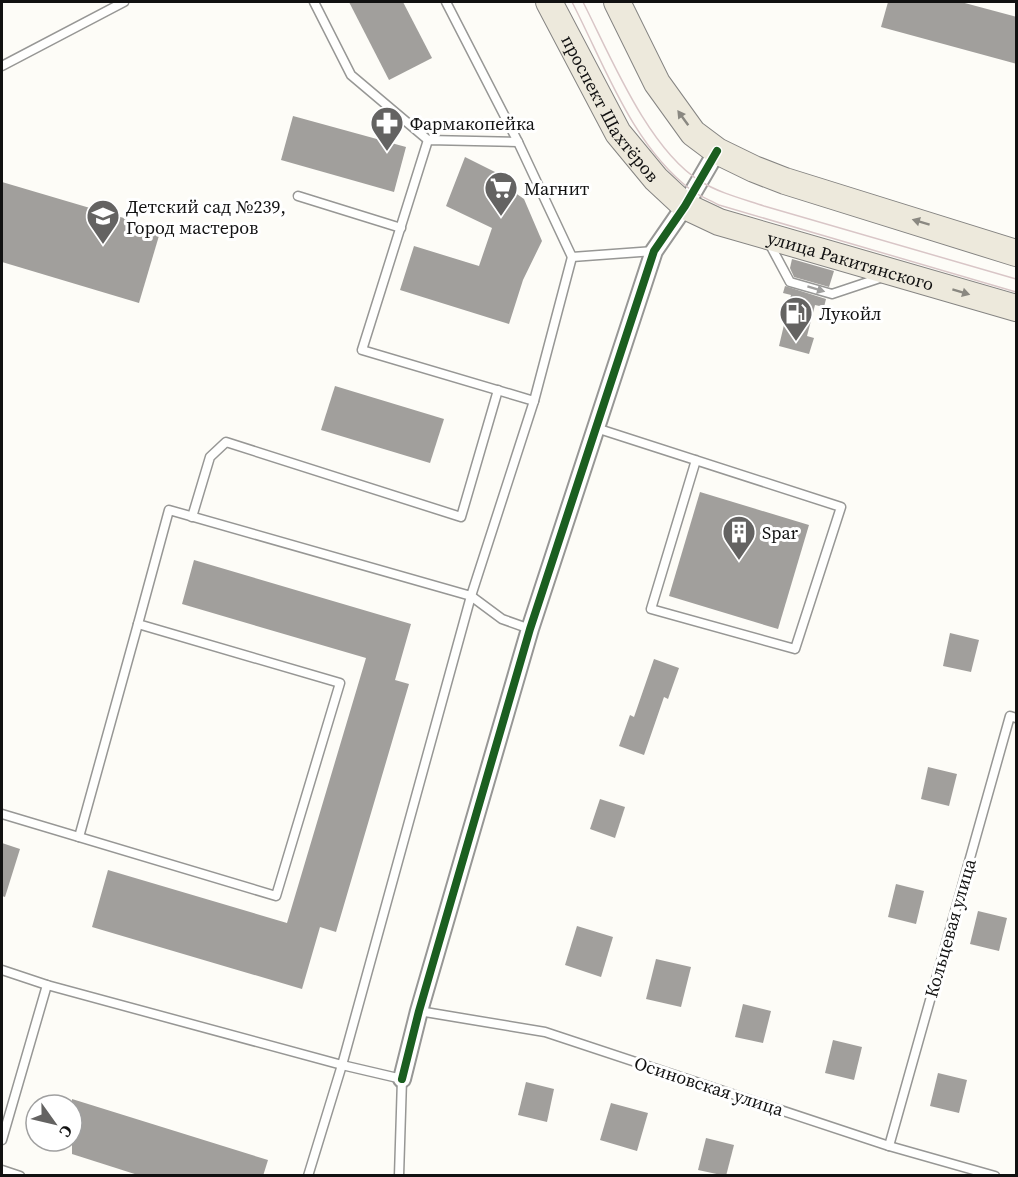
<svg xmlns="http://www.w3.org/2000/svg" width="1018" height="1177" font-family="'Source Serif 4',serif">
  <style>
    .building { fill: #a19f9c }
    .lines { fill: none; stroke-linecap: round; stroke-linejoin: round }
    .service-casing { stroke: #979795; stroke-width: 11 }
    .minor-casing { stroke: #979795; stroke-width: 20 }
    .primary-casing { stroke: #858482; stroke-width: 28 }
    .service { stroke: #fffffe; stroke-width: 8 }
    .minor { stroke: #fffffe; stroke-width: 16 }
    .primary { stroke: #ede9dc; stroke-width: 26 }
    .tram { stroke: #d9c6c7; stroke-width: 1.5 }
    .cycleway-casing { stroke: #fff; stroke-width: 11 }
    .cycleway { stroke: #1b5e20; stroke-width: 8 }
    .oneway { fill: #8a8881 }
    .oneway2 { fill: #a0a09f }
    .labels { text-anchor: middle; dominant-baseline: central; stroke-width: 6; stroke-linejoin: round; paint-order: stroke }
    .street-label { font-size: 18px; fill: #111; stroke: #fff }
    .poi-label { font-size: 18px; fill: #111; stroke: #fff; text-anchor: start }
  </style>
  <rect width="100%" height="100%" fill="#fdfcf7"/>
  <g class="building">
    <polygon points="349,2 403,2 432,58 389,80"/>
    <polygon points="888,2 961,2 1017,17 1017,64 881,27"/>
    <polygon points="293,116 406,147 394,192 281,160"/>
    <polygon points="465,157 513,181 514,192 524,199 542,241 523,280 509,324 400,290 414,246 479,266 492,228 446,206"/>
    <polygon points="2,182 161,229 139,303 2,262"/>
    <polygon points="792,259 834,271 829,287 794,277 790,268"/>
    <polygon points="785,286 826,299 824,307 815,305 807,336 814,338 809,354 779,346 791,295 783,293"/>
    <polygon points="335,386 444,419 430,463 321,430"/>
    <polygon points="700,492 809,525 778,629 669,596"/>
    <polygon points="194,560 411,624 395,680 409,684 336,932 320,927 302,989 92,927 108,870 287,923 366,658 182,604"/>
    <polygon points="950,633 979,640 971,672 943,666"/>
    <polygon points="654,659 679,668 668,699 664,697 644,755 619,746 630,715 634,717"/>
    <polygon points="928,767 957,774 949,806 921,799"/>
    <polygon points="600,799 625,807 615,838 590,829"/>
    <polygon points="2,843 20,849 5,897 2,896"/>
    <polygon points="896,884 924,891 916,924 888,917"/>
    <polygon points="978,911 1007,918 999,951 970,944"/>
    <polygon points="577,926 613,937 601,977 565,965"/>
    <polygon points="656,959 691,967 681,1007 646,999"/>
    <polygon points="743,1004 771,1011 763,1043 735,1037"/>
    <polygon points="833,1040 862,1047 854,1080 825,1073"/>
    <polygon points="938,1073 967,1080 959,1113 930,1106"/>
    <polygon points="526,1082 554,1089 547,1122 518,1115"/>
    <polygon points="72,1099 268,1160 263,1176 141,1176 72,1154"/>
    <polygon points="611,1103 648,1113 637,1151 600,1140"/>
    <polygon points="706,1138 734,1145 726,1176 698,1170"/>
  </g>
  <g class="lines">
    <defs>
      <g id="service">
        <polyline points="314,2 351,75 428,140"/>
        <polyline points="446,2 518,142 572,257 654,251"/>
        <polyline points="2,66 124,2"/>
        <polyline points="518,142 428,140 362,350 534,401"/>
        <polyline points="298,196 401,228"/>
        <polyline points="768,241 790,282 832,294 883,277"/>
        <polyline points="596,428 841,507 795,649 651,609 696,460"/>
        <polyline points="192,517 210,457 226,442 461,517 498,390"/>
        <polyline points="2,814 276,896 340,683 138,624 169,510 471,596 534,401 572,257"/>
        <polyline points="79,837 138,624"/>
        <polyline points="2,970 47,985 342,1065 402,1079 399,1176"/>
        <polyline points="419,1011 545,1032 889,1146 995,1176"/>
        <polyline points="2,1140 47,985"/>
        <polyline points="889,1146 1010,716 1016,718"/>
        <polyline points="2,1170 20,1176"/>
        <polyline points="308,1176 342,1065 471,596 502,619 530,629"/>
      </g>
      <polyline id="minor" points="402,1079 419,1011 530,629 654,251 685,206 717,151"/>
      <g id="primary">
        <path id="s1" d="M549,2L618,133L656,179L685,206L719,222L1016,308"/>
        <polyline points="617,2 657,83 693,133 717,151 754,169 785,181 1016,253"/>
      </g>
    </defs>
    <use href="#service" class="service-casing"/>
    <use href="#minor" class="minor-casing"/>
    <use href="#primary" class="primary-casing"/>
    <use href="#service" class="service"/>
    <use href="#minor" class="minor"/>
    <use href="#primary" class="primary"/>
    <g class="tram">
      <path d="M572,2C605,66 632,145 691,190C699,196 710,200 719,205L1016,292"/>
      <path d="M583,2C610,55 648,149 700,181C719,193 743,199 764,206L1016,279"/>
    </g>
    <defs>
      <polyline id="cycleway" points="402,1079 419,1011 530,629 654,251 685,206 717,151"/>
    </defs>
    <use href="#cycleway" class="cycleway-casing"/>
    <use href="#cycleway" class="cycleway"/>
  </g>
  <defs><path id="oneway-solid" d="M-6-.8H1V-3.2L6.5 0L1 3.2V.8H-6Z" transform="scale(1.5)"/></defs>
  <g class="oneway">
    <use href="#oneway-solid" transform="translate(683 118) rotate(-126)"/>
    <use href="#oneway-solid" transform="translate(921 222) rotate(-163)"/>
    <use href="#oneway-solid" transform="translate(961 292) rotate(17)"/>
  </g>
  <use class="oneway2" href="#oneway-solid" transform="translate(816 289) rotate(17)"/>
  <defs>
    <symbol id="pharmacy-pin" viewBox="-11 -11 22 30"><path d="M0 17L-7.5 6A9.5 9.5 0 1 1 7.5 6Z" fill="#646362" stroke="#fff"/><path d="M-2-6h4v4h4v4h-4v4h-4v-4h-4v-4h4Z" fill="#fff"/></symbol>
    <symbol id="supermarket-pin" viewBox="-11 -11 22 30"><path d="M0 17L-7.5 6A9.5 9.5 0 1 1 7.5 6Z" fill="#646362" stroke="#fff"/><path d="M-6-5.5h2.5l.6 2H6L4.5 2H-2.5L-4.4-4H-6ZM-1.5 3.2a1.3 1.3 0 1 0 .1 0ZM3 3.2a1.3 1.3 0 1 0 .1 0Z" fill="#fff"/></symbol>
    <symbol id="school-pin" viewBox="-11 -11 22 30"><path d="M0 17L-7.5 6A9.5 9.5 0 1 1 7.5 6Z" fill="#646362" stroke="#fff"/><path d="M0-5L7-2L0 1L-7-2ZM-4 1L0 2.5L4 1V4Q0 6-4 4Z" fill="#fff"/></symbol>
    <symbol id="fuel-pin" viewBox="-11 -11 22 30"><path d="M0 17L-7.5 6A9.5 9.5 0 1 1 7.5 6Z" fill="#646362" stroke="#fff"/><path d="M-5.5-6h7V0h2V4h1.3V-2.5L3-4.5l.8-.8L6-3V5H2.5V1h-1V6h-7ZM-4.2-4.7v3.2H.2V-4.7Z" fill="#fff"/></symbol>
    <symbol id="building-pin" viewBox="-11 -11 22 30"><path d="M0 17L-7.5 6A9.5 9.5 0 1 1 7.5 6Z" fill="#646362" stroke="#fff"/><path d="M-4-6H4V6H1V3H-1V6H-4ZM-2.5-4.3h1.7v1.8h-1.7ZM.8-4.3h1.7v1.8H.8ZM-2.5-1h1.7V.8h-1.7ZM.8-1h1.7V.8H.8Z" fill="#fff"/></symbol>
  </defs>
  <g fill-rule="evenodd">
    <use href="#pharmacy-pin" x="368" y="104" width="38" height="52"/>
    <use href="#supermarket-pin" x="482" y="169" width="38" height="52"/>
    <use href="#school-pin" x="84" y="197" width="38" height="52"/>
    <use href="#fuel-pin" x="777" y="294" width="38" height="52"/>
    <use href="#building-pin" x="720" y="513" width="38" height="52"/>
  </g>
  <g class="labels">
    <g class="street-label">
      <text stroke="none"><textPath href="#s1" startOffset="123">проспект Шахтёров</textPath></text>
      <text stroke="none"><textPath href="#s1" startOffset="422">улица Ракитянского</textPath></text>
      <text transform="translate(950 928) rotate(-74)">Кольцевая улица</text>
      <text transform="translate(709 1086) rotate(18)">Осиновская улица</text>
    </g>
    <g class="poi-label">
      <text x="410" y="123">Фармакопейка</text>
      <text x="524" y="188">Магнит</text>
      <text x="126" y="206">Детский сад №239,<tspan x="126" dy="21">Город мастеров</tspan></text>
      <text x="819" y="313">Лукойл</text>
      <text x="762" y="532">Spar</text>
    </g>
  </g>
  <rect width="1018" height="1177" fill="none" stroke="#111111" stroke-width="6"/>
  <g transform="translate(54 1123) rotate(124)"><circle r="28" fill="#ffffff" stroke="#a0a0a0" stroke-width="1.5"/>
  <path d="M0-4.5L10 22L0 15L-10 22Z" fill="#646362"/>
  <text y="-9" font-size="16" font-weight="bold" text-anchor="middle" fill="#111111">С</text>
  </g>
</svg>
